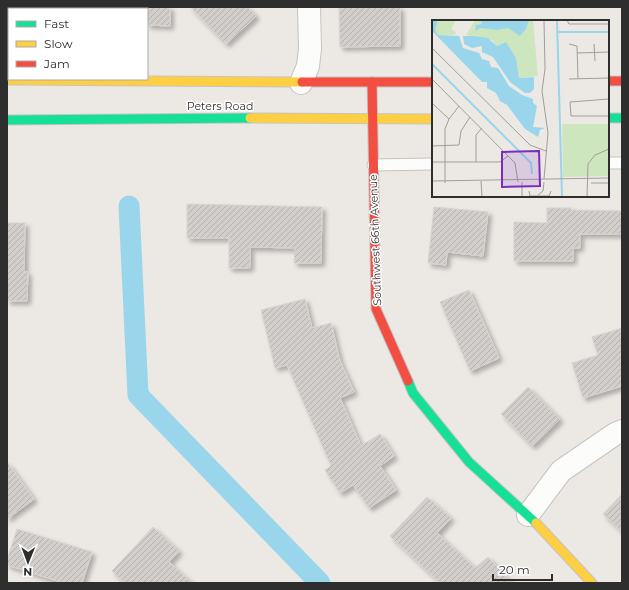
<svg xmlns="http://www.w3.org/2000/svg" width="629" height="590" font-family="Montserrat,sans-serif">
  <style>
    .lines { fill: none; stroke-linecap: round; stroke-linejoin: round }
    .canal { stroke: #99d6ec; stroke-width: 21 }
    .building { fill: url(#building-hatch); stroke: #d7d4d0; filter: url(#shadow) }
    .lane-casing { stroke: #c5c4c5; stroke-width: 13 }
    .street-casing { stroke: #c5c4c5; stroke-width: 24 }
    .fast-casing { stroke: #c5c4c5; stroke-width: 11 }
    .slow-casing { stroke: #c5c4c5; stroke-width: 11 }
    .jam-casing { stroke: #c5c4c5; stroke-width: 11 }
    .lane { stroke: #fcfcfb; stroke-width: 11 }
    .street { stroke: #fcfcfb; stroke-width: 22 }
    .fast { stroke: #16e098; stroke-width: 9 }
    .slow { stroke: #ffcf43; stroke-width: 9 }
    .jam { stroke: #f24e42; stroke-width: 9 }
    .labels { text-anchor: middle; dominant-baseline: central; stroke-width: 3; stroke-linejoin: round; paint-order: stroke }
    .street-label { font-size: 11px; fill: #2e2e2e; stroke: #fff }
    .inset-river { fill: none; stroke: #99d6ec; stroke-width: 2 }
    .inset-road { fill: none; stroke: #a09e9b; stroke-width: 1 }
    .view { fill: #7b2cbf; fill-opacity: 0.15; stroke: #7b2cbf; stroke-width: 2 }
    .inset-edge { fill: none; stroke: #2e2e2e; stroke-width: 2 }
  </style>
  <defs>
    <pattern id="building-hatch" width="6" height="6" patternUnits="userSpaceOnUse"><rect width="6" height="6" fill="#d1cecb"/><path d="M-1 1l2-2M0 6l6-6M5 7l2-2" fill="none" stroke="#b4b1af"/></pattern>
    <filter id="shadow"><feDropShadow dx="3.5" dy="3.5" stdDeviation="2" flood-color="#0004"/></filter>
  </defs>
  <rect width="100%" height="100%" fill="#ece8e4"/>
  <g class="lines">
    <polyline class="canal" points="129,206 138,395 320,583"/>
  </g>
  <g class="building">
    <polygon points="147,7 170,7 170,26 147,25"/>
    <polygon points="190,7 247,7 256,16 226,44"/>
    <polygon points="339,7 400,7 400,46 340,47"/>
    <polygon points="187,204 322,207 321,263 294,263 295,248 250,247 250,268 229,268 229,238 187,238"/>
    <polygon points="434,207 488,212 483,256 447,252 446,265 428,263"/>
    <polygon points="547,208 571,208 571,210 622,211 622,234 580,234 580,248 573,248 573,261 514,261 514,222 547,223"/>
    <polygon points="7,223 25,223 24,272 28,272 27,301 7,301"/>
    <polygon points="469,290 499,358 470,371 440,302"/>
    <polygon points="305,299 312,328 331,323 340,361 354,392 340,398 361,446 380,434 394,456 380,466 396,490 369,508 353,485 340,493 325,470 331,466 287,365 275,368 261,310"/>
    <polygon points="622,328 622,386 583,398 572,363 598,355 592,337"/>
    <polygon points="528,387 560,419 532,446 501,414"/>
    <polygon points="7,462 34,499 7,519"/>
    <polygon points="622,494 622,532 603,514"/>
    <polygon points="427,497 451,518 437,533 475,568 488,557 512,583 440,583 390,536"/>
    <polygon points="153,527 179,551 169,562 192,583 125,583 112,571"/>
    <polygon points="17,529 92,552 82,583 64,583 7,565 7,560"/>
  </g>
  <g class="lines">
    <defs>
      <g id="lane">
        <polyline points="608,163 622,163"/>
        <polyline points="373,165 433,164"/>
      </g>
      <g id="street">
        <polyline points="301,83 308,66 310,49 309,7"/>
        <polyline points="528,515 561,471 615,434 622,431"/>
      </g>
      <g id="fast">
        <polyline points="608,118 622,118"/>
        <polyline points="7,120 250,118"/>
        <polyline points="408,381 413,393 469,462 536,523"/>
      </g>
      <g id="slow">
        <polyline points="7,80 302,82"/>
        <polyline points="250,118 433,119"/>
        <polyline points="536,523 592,583"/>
      </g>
      <g id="jam">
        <polyline points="608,81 622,81"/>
        <polyline points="302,82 433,82"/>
        <polyline points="372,82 376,309 408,381"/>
      </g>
    </defs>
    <use href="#lane" class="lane-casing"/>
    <use href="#street" class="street-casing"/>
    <use href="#fast" class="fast-casing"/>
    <use href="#slow" class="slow-casing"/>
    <use href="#jam" class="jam-casing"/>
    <use href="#lane" class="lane"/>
    <use href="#street" class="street"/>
    <use href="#fast" class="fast"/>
    <use href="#slow" class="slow"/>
    <use href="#jam" class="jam"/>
  </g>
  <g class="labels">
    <g class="street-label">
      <text x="220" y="106">Peters Road</text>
      <text transform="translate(375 240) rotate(-92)">Southwest 66th Avenue</text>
    </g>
  </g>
  <g transform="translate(432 20)">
    <rect width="177" height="177" fill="#ece8e4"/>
    <path d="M5,0H24L19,9L24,12L23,15H6L3,9ZM43,0H101L106,56L87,58L84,41L74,22L65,26L60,20L34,15ZM130,104H177V156L131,157Z" fill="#cee6be"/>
    <path d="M0,0L6,2L3,9L6,15L27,16L31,28L47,33L50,39L57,41L59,47L66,48L77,66L90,75L101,79V83L105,86L101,107L113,108L108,110L106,117L93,109L75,85L68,81L64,73L55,68V62H50L0,11ZM50,0H97L94,9L88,16L76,8L65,10L49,8L43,11L44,5L49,4ZM41,16L56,18L65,26L74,22L84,38L87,58L102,57V69L98,73H93L78,62L61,37L50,32V26L40,28L32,24L31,16Z" fill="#99d6ec"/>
    <path class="inset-river" d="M125,0L130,177M125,12H177M0,44L99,143L100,154"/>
    <path class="inset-road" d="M112,0L113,49L110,71L116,113L112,159M135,0L137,4H177M137,24L145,26L146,59M162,24L163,41M0,28L98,125L114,131M145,33L177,32M0,59L83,143L86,162M137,59L177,58M177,79L138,82L139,96H177M0,83L17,99M0,126L27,125L29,111L38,97M0,142H68L76,136M44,142V115L50,108M0,161L177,158M49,161L50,177M13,163V109L17,99L27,86M159,163H177M97,171L98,176H117L119,171M106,175L111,171L112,162M90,177V162M155,177L156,144L163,135L177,129"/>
    <path class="view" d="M107,131L108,166L70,167V132Z"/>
    <rect width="177" height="177" class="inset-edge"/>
  </g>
  <rect width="629" height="590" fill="none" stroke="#2e2e2e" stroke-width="16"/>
  <rect x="8" y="8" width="140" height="72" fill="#ffffff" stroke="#ababab"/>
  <rect x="16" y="21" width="20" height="6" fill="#16e098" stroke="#ababab"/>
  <text x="44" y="28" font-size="12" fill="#2e2e2e">Fast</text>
  <rect x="16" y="41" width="20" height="6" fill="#ffcf43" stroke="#ababab"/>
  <text x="44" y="48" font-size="12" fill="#2e2e2e">Slow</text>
  <rect x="16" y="61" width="20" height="6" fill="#f24e42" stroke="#ababab"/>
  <text x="44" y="68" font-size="12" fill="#2e2e2e">Jam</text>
  <g transform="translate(28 562) rotate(181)" stroke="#ffffff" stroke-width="3" paint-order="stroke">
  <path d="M0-3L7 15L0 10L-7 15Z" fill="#2e2e2e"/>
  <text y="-6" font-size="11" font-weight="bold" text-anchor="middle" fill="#2e2e2e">N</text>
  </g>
  <path d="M493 574v6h59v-6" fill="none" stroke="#2e2e2e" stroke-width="2"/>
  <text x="499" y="574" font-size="12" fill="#2e2e2e" stroke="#ffffff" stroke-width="3" paint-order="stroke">20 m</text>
</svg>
